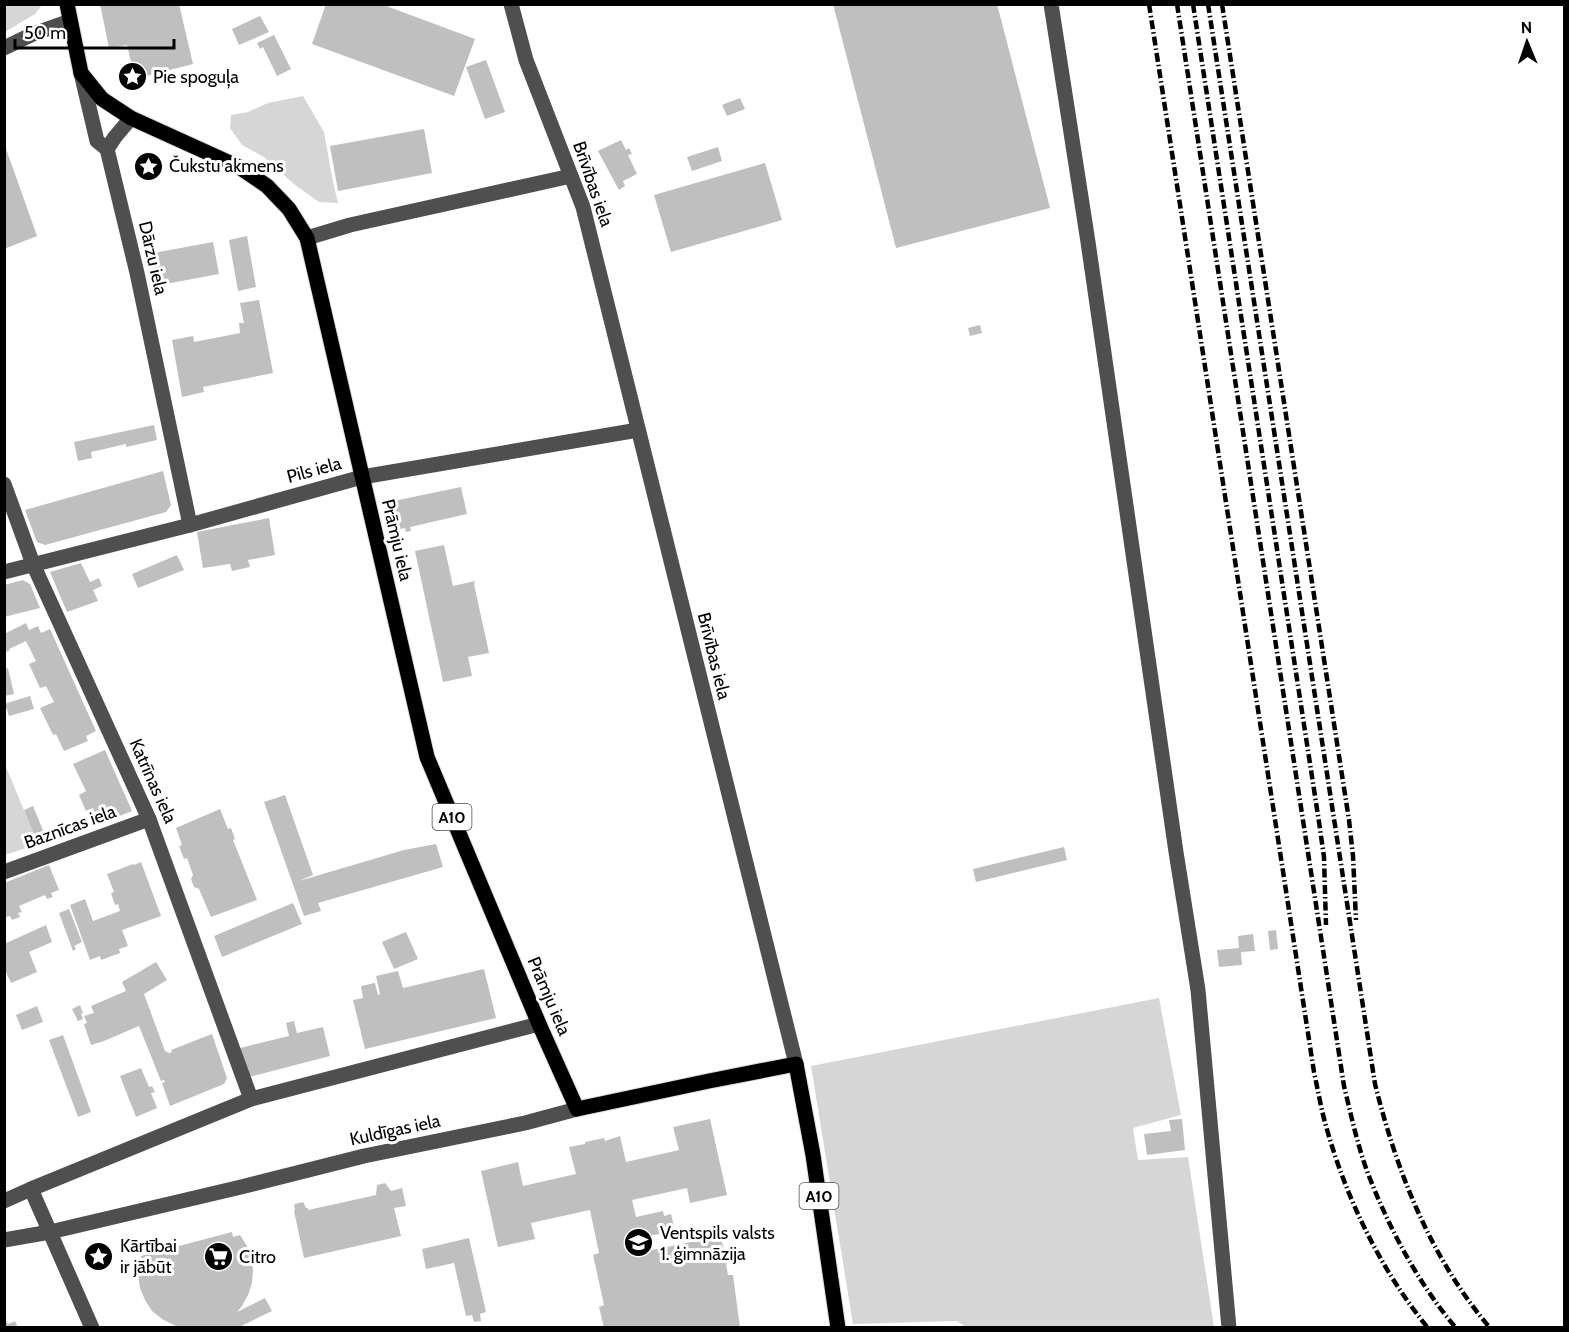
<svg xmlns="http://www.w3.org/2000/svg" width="1569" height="1332" font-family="Cabin,sans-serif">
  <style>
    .green { fill: #d6d6d6 }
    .building { fill: #bfbfbf }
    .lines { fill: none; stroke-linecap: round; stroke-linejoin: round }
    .major-casing { stroke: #dbdbdb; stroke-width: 17 }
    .minor { stroke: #4f4f4f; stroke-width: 15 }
    .major { stroke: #000; stroke-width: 15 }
    .rail { stroke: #000; stroke-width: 4.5; stroke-dasharray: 9 3 1.5 3; stroke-linecap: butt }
    .labels { text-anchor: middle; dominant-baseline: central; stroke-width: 6; stroke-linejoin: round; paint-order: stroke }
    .shield { fill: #fff; stroke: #4c4c4c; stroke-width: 1.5 }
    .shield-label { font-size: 16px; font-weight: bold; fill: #000 }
    .poi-label { font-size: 18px; fill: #000; stroke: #fff; text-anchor: start }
    .street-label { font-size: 18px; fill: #000; stroke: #fff }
  </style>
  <rect width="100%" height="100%" fill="#fff"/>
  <g class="green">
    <polygon points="4,5 5,4 42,5 35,14 5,32"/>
    <polygon points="303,96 324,132 333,182 338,203 319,202 295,185 264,157 242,145 230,128 231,115 248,112 268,103"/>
    <polygon points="4,762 38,844 5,855 4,855"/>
    <polygon points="1159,998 1181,1115 1133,1128 1138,1160 1188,1157 1214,1327 967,1328 957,1321 853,1324 811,1066"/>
  </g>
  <g class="building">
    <polygon points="100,4 179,4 193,64 135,79 127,45 109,48"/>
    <polygon points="326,4 381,4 475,39 454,96 312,44"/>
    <polygon points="833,4 997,4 1050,208 896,248"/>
    <polygon points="260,16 269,32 239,45 232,29"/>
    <polygon points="274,35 291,69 277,76 263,47 260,49 257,43"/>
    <polygon points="486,60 505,112 485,119 466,67"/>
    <polygon points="740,98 745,109 727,116 722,105"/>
    <polygon points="424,129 432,173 338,191 330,146"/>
    <polygon points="621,140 626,150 629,148 632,154 628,155 637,174 623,181 625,186 619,190 598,151"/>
    <polygon points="4,143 37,236 4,249"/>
    <polygon points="718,147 722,161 692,171 687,157"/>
    <polygon points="765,163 782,220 671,252 654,195"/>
    <polygon points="247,236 256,287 238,291 229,240"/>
    <polygon points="213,242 219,274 155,286 148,254"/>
    <polygon points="259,300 273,373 203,387 204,392 182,397 172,340 193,336 194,342 240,333 239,323 244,323 240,303"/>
    <polygon points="980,325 982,333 970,336 968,328"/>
    <polygon points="154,425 157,440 126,447 126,444 91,452 92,458 78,461 74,442"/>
    <polygon points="163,471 171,505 166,512 45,545 37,542 25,510"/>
    <polygon points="461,487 467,514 410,527 411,531 406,532 405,528 390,531 384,503"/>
    <polygon points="269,518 275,555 248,560 250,567 232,571 230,564 203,568 197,532"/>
    <polygon points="444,545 453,586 475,581 474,584 489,653 468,657 472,676 443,682 415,551"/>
    <polygon points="177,555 184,570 138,588 132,574"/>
    <polygon points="81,563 90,582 99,578 102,586 93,590 98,601 67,612 50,572"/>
    <polygon points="23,580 30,584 40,608 4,617 4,585"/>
    <polygon points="26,623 29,630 38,626 41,633 50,629 96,731 86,736 88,741 64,751 56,734 53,735 40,708 54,702 46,686 40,688 29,664 36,661 26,641 9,649 10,650 7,652 4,647 4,634"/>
    <polygon points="8,668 14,694 4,696 4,669"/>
    <polygon points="30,696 34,709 9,716 7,709 4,709 4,704"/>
    <polygon points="105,750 132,811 100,824 93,808 86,811 79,795 86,791 73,764"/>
    <polygon points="285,795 313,875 299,881 404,850 436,844 443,867 318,903 321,911 304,916 264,802"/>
    <polygon points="33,806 47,840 38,844 24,810"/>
    <polygon points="220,809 228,829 231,828 235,839 233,840 257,900 211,917 199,889 194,887 191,879 193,875 187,858 184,859 179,846 182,845 176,828"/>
    <polygon points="1064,847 1067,860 976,882 973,869"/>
    <polygon points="141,862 161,916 122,930 128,946 119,949 120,953 101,960 100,956 90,960 70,905 85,899 93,921 120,911 118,904 115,905 111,893 114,892 107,874 133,864 134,865"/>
    <polygon points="49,865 59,890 51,893 53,897 47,899 45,895 19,906 22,912 18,913 20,917 12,920 10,916 4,918 4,883"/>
    <polygon points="293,903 302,924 222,957 214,936"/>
    <polygon points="69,909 82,942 74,946 76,949 73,951 59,913"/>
    <polygon points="46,925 52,942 29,952 37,972 11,983 4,968 4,944"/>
    <polygon points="1276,930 1278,949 1270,950 1268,931"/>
    <polygon points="406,932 418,959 394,969 382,942"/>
    <polygon points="1253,934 1255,951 1241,952 1242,965 1219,967 1217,950 1239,948 1238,936"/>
    <polygon points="156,962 167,980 144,994 165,1051 169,1053 172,1052 171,1050 212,1034 227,1078 224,1084 170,1106 162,1083 165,1082 164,1080 161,1081 139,1026 104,1041 91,1045 84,1024 87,1023 84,1016 94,1013 91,1006 126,991 122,982"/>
    <polygon points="484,969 496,1018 365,1049 353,1000 363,998 361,986 375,983 378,995 380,994 376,976 398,971 403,988"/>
    <polygon points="80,1005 83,1013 81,1014 83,1019 78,1021 72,1009"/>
    <polygon points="37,1006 43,1022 22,1030 16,1015"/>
    <polygon points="294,1021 297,1033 323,1027 330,1056 249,1077 240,1048 289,1036 286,1023"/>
    <polygon points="63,1035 91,1112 78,1117 49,1040"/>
    <polygon points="141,1068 149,1087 152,1086 155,1092 151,1093 157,1108 136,1117 120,1076"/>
    <polygon points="710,1119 727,1195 690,1203 687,1188 632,1200 636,1217 663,1211 664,1216 671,1214 675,1230 641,1238 642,1244 645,1243 647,1251 721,1236 728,1275 733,1275 740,1328 604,1328 599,1307 604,1305 593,1255 599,1253 590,1210 531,1223 535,1239 498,1247 481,1171 518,1162 523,1186 576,1174 569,1147 585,1144 585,1142 604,1138 605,1141 620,1136 626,1162 679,1150 673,1127"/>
    <polygon points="1182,1119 1185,1150 1147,1155 1144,1134 1171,1131 1169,1120"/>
    <polygon points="385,1183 391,1191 402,1188 406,1206 394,1208 401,1236 304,1258 294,1211 295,1210 294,1206 295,1204 303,1202 306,1208 308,1208 308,1210 376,1195 377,1185"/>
    <polygon points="232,1232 233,1237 240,1235 247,1246 251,1258 253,1270 252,1283 248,1295 242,1306 237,1312 265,1298 272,1311 237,1328 180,1328 162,1319 152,1311 145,1300 140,1288 138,1275 138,1262 142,1261 141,1256"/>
    <polygon points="469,1238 486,1312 480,1314 481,1321 474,1322 472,1315 466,1316 454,1263 426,1269 422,1249"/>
    <polygon points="4,1317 8,1324 15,1321 18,1328 4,1328"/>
  </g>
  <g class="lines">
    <defs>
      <polyline id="major" points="67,4 81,73 102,99 131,118 239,167 267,186 289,209 307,238 427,757 539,1024 577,1109 709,1081 796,1064 813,1155 838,1328"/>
    </defs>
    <use href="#major" class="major-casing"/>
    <g class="minor">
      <polyline points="511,4 526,60 583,207 796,1064"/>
      <polyline points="1051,4 1088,242 1176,852 1198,990 1229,1328"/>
      <polyline points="4,48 33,34 70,21"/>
      <polyline points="81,73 97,141 107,149 137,273 190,525"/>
      <polyline points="107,149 115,137 131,118"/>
      <polyline points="307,238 350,225 571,176"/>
      <polyline points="4,484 33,564 149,819 251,1099"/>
      <polyline points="4,572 190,525 362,477 638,430"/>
      <polyline points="4,872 149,819"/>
      <polyline points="31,1189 92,1328"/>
      <polyline points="4,1201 31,1189 251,1099 539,1024"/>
      <polyline points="4,1240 50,1232 241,1187 364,1156 525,1123 577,1109"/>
    </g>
    <use href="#major" class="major"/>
    <g class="rail">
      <path d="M1149,4L1314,1072C1318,1090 1321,1109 1326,1126C1346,1198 1380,1269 1428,1328"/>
      <path d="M1177,4L1344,1086C1351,1115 1357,1143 1367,1171C1388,1226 1417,1282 1456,1328"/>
      <polyline points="1193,4 1319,822 1324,857 1326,925"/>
      <path d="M1208,4L1375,1084C1397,1172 1430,1257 1490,1328"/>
      <polyline points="1222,4 1349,820 1353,856 1356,920"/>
    </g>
  </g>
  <defs>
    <symbol id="sight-disc" viewBox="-11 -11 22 22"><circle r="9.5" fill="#000" stroke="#fff"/><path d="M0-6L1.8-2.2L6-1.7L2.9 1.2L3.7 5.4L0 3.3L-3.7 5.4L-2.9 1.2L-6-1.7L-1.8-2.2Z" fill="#fff"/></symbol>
    <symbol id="school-disc" viewBox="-11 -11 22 22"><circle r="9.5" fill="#000" stroke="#fff"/><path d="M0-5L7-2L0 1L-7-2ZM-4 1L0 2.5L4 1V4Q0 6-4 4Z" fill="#fff"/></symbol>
    <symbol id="supermarket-disc" viewBox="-11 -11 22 22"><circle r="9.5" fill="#000" stroke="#fff"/><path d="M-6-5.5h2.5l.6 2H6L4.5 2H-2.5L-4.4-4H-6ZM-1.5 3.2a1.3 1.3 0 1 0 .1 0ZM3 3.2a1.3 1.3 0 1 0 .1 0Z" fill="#fff"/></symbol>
  </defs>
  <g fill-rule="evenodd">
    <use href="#sight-disc" x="116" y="60" width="33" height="33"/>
    <use href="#sight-disc" x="132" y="150" width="33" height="33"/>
    <use href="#school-disc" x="622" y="1226" width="33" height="33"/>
    <use href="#sight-disc" x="82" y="1240" width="33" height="33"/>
    <use href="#supermarket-disc" x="202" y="1240" width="33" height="33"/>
  </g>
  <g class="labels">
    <g class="shield">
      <rect x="432.5" y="804" width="39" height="26" rx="4.5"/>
      <rect x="799.5" y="1183" width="39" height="26" rx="4.5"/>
    </g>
    <g class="shield-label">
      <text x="452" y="817">A10</text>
      <text x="819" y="1196">A10</text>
    </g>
    <g class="poi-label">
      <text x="153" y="77">Pie spoguļa</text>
      <text x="169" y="166">Čukstu akmens</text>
      <text x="660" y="1233">Ventspils valsts<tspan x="660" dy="21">1. ģimnāzija</tspan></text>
      <text x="120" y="1246">Kārtībai<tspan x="120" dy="21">ir jābūt</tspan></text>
      <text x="239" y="1257">Citro</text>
    </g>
    <g class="street-label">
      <text transform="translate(593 184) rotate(71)">Brīvības iela</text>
      <text transform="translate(153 258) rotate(77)">Dārzu iela</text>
      <text transform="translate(314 470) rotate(-15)">Pils iela</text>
      <text transform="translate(397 540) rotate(77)">Prāmju iela</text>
      <text transform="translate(714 656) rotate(76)">Brīvības iela</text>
      <text transform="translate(153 781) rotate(66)">Katrīnas iela</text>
      <text transform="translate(70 827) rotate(-20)">Baznīcas iela</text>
      <text transform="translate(549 996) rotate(67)">Prāmju iela</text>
      <text transform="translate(395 1130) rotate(-12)">Kuldīgas iela</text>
    </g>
  </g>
  <rect width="1569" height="1332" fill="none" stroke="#000000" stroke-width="12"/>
  <g transform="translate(1527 42) rotate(358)" stroke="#ffffff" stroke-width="4.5" paint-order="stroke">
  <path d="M0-4.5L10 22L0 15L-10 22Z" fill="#000000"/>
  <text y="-9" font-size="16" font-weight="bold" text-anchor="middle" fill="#000000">N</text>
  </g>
  <path d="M15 39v9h159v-9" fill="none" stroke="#000000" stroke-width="3"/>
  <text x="24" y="39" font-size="18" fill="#000000" stroke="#ffffff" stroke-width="4.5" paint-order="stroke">50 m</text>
</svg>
